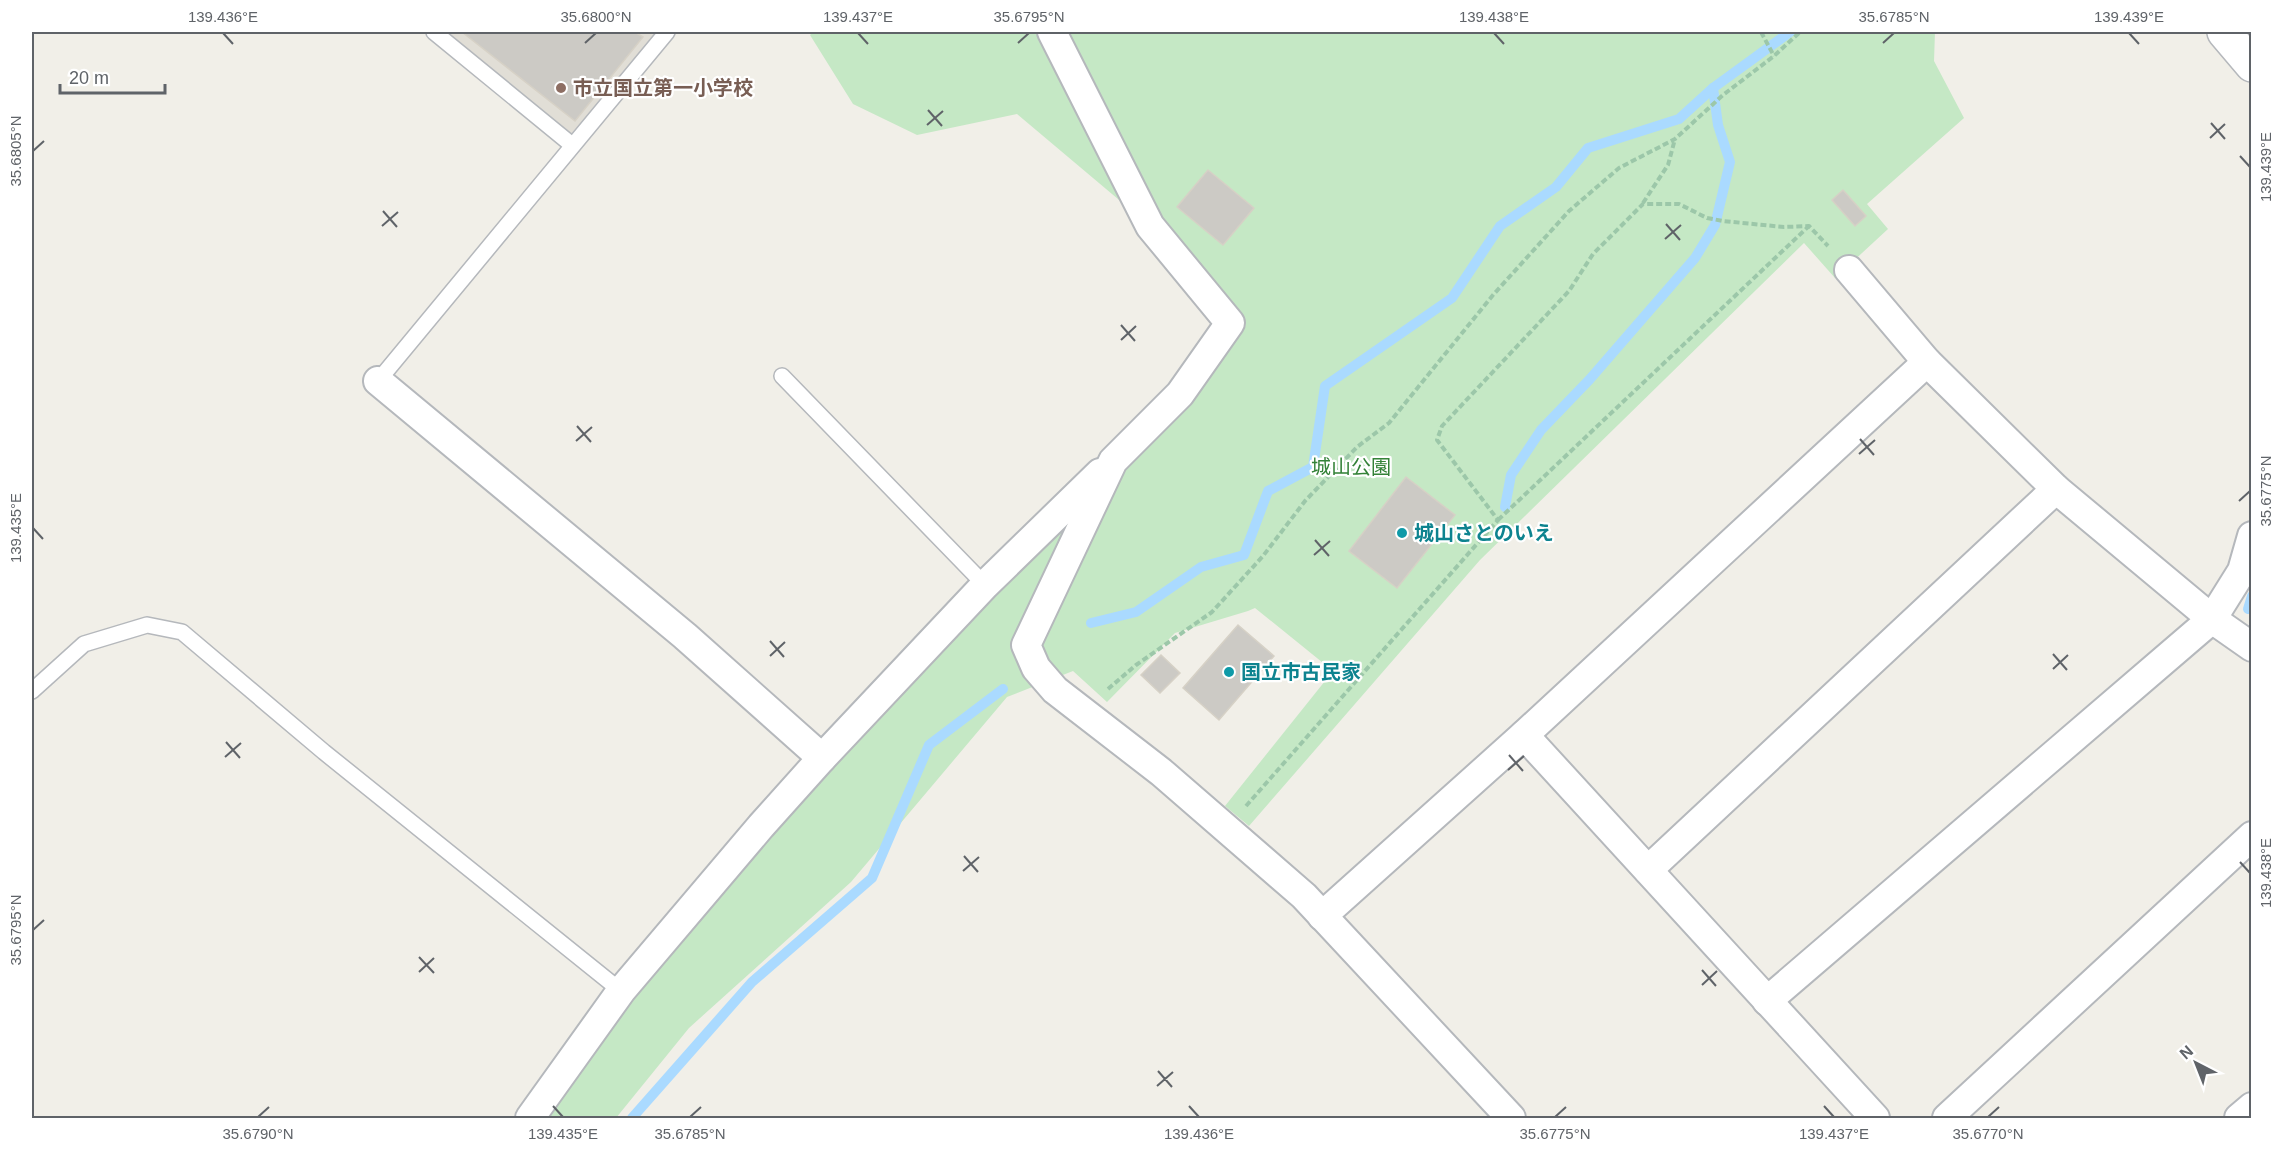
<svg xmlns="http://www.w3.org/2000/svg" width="2283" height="1150" font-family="Helvetica,'Noto Sans JP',sans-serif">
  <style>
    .education { fill: #e1ded6 }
    .green { fill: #c5e8c5 }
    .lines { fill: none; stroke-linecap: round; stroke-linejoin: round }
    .stream { stroke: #aadaff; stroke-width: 10 }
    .building { fill: #cccac5; stroke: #d6d1c6; stroke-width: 1.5 }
    .service-casing { stroke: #b5b8bc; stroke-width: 18 }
    .minor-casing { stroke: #b5b8bc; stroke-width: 32 }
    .tertiary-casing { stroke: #b5b8bc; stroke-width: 36 }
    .path { stroke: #9cc7a9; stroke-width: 4; stroke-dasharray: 6 3; stroke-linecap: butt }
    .service { stroke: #fff; stroke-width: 15 }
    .minor { stroke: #fff; stroke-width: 28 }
    .tertiary { stroke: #fff; stroke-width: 33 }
    .ticks { fill: none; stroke: #5f6368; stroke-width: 2 }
    .education-dot { fill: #8d6e63; stroke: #fff; stroke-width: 2 }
    .culture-dot { fill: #0f9aa8; stroke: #fff; stroke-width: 2 }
    .labels { text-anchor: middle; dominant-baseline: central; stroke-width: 4.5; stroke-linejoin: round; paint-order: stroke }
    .education-label { font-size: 20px; font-weight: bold; fill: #785e54; stroke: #fff; text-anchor: start }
    .park-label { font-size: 20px; fill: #348238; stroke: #fff }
    .culture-label { font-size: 20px; font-weight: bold; fill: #0d838f; stroke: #fff; text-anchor: start }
    .neatline { fill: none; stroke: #5f6368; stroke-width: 2 }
    .ticks-label { font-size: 15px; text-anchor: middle; fill: #5f6368 }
  </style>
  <rect width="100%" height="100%" fill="#f1efe8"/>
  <polygon class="education" points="434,32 667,32 572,145"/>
  <polygon class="green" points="813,32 1935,32 1934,61 1964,118 1867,204 1888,229 1835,278 1804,243 1480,560 1249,826 1225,806 1333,671 1255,608 1248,611 1175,633 1107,702 1073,671 1007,697 851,882 689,1028 616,1118 522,1118 621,991 1230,324 1150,226 1017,114 917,135 853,104 810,35"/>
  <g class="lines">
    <g class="stream">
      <polyline points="1505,507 1511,475 1541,430 1590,379 1695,258 1715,225 1730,162 1718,125 1713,88"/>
      <polyline points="2248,609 2252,596"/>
      <polyline points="1091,623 1136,612 1201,567 1244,555 1268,491 1313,467 1325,386 1452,298 1500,226 1556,187 1588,148 1679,119 1713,88 1790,32"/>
      <polyline points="632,1118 752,982 872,878 929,745 1003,689"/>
    </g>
  </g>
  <g class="building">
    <polygon points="462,32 635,32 643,37 575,121"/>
    <polygon points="1208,170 1254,208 1223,245 1177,207"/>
    <polygon points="1843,190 1866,216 1855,226 1832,200"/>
    <polygon points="1406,477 1455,515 1397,588 1349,551"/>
    <polygon points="1238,625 1274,656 1219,720 1183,688"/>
    <polygon points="1161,655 1180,673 1160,693 1141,675"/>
  </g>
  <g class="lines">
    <defs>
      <g id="service">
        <polyline points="434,32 572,145"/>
        <polyline points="782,376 985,585"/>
        <polyline points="378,381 667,32"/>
        <polyline points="32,691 84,644 147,625 182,632 324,752 621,991"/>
      </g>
      <g id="minor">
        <polyline points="1052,32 1150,226 1230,323 1180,394 1113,461 1026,645 1036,668 1055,690 1161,772 1304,896 1511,1118"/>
        <polyline points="378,381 685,636 822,758"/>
        <polyline points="2252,536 2242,571 2212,619 2252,647"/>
        <polyline points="1524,735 1875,1118"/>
        <polyline points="1648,870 2056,489"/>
        <polyline points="1322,916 1524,735 1927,362"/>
        <polyline points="1767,1001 2212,619 2056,489 1927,362 1849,270"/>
        <polyline points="530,1118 621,991 761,826 822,758 985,585 1100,473"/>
        <polyline points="1947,1118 2252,836"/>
        <polyline points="2239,1118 2252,1107"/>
      </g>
      <polyline id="tertiary" points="2224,32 2252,65"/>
    </defs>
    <use href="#service" class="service-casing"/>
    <use href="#minor" class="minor-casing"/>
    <use href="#tertiary" class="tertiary-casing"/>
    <g class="path">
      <polyline points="1761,32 1774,56"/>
      <polyline points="1643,203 1668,165 1675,139"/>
      <polyline points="1498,520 1809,226"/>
      <polyline points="1108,689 1136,665 1212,612 1263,556 1305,501 1357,447 1389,423 1493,295 1569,211 1619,168 1675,139 1723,95 1774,56 1800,32"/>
      <polyline points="1246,806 1498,520 1437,440 1442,426 1569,291 1593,254 1643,204 1679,204 1707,218 1723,221 1784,227 1809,226 1828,246"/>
    </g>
    <use href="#service" class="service"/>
    <use href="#minor" class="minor"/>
    <use href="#tertiary" class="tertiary"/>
  </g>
  <path class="ticks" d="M223,33L233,44M858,33L868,44M1494,33L1504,44M2129,33L2139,44M585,43L596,33M1018,43L1029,33M1883,43L1894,33M928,110L942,126M2211,123L2225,139M927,125L943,111M2210,138L2225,124M33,151L44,141M2240,156L2250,167M383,211L397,227M1666,224L1680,240M382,226L398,212M1665,239L1681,225M1121,325L1135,341M1121,340L1136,326M577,426L591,442M1860,439L1874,455M576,441L592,427M1859,454L1875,440M2239,501L2250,491M33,528L43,539M1315,540L1329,556M1314,555L1330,541M770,641L784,657M2053,654L2067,670M770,656L785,642M2053,669L2068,655M226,742L240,758M1509,755L1523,771M225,757L241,743M1508,770L1524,756M964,856L978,872M2240,862L2250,873M963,871L979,857M33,930L44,920M419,957L434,973M1702,970L1716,986M419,972L434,958M1702,985L1717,971M1158,1071L1172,1087M1157,1086L1173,1072M553,1106L563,1117M1189,1106L1199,1117M1824,1106L1834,1117M258,1117L269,1107M690,1117L701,1107M1555,1117L1566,1107M1988,1117L1999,1107"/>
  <circle class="education-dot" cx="561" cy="88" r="6"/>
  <g class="culture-dot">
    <circle cx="1402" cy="533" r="6"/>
    <circle cx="1229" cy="672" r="6"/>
  </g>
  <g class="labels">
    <g class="education-label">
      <text x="573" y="88">市立国立第一小学校</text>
    </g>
    <g class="park-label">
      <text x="1351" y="467">城山公園</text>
    </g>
    <g class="culture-label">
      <text x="1414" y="533">城山さとのいえ</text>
      <text x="1241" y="672">国立市古民家</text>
    </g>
  </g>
  <rect width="2283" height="1150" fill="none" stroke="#ffffff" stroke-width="66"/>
  <g transform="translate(2196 1063) rotate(318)" stroke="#ffffff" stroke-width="4.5" paint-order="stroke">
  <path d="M0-4.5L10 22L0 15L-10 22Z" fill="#5f6368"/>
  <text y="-9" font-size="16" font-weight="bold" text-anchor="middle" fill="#5f6368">N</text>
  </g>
  <path d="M60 84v9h105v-9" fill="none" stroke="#5f6368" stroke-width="3"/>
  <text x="69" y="84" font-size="18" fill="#5f6368" stroke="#ffffff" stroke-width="4.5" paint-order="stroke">20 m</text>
  <rect x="33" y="33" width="2217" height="1084" class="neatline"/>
  <g class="ticks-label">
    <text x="223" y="22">139.436°E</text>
    <text x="596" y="22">35.6800°N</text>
    <text x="858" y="22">139.437°E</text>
    <text x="1029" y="22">35.6795°N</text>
    <text x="1494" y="22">139.438°E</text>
    <text x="1894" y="22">35.6785°N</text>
    <text x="2129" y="22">139.439°E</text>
    <text transform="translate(16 151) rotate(-90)" y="5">35.6805°N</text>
    <text transform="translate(2266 167) rotate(-90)" y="5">139.439°E</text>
    <text transform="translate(2266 491) rotate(-90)" y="5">35.6775°N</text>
    <text transform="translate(16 528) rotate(-90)" y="5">139.435°E</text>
    <text transform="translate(2266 873) rotate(-90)" y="5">139.438°E</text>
    <text transform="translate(16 930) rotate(-90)" y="5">35.6795°N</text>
    <text x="258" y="1139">35.6790°N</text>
    <text x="563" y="1139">139.435°E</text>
    <text x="690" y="1139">35.6785°N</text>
    <text x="1199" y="1139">139.436°E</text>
    <text x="1555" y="1139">35.6775°N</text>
    <text x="1834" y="1139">139.437°E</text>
    <text x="1988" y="1139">35.6770°N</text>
  </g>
</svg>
